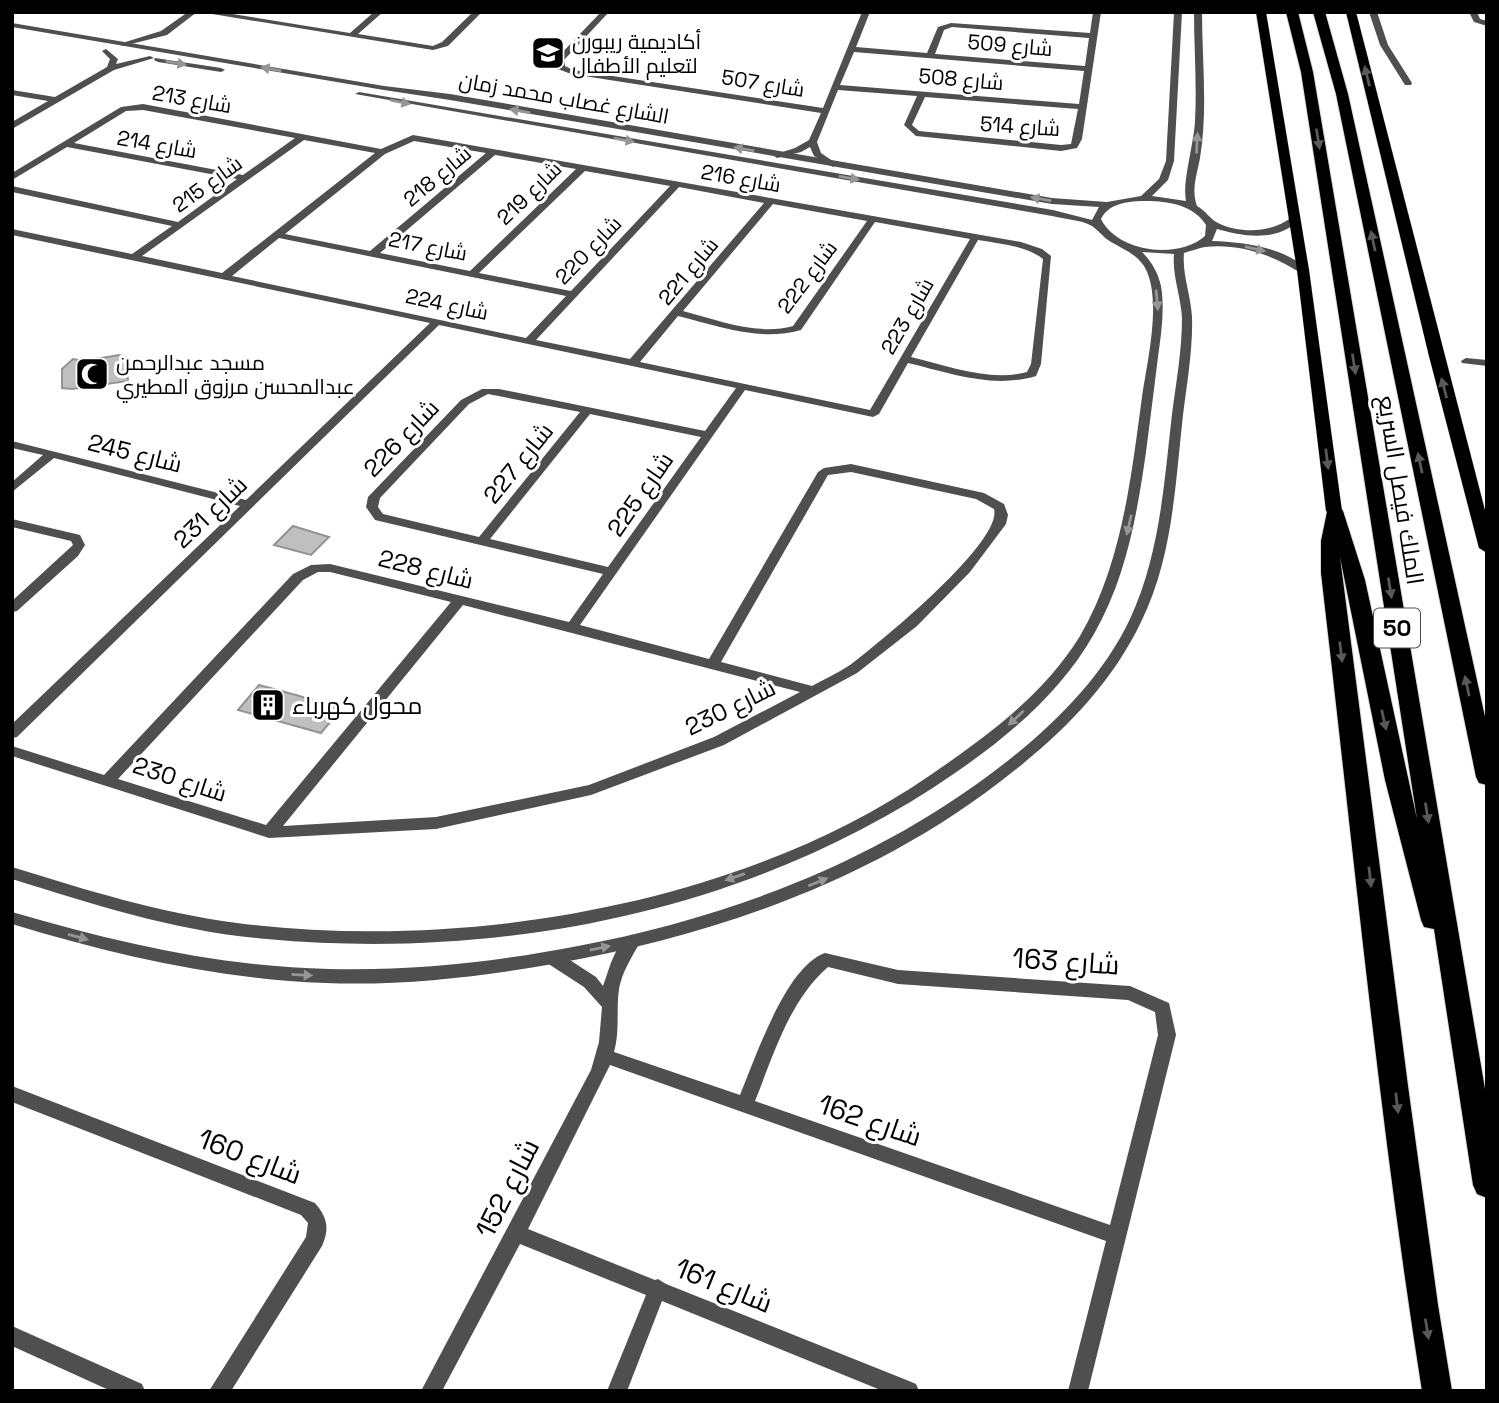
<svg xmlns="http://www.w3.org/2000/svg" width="1499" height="1403" font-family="'Space Grotesk',Cairo,sans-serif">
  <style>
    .building { fill: #bfbfbf; stroke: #939393; stroke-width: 2 }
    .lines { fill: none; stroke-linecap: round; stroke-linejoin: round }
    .primary-casing { stroke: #dbdbdb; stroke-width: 1 }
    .motorway-casing { stroke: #dbdbdb; stroke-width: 2 }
    .minor { fill: #4f4f4f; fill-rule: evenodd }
    .tertiary { fill: #4f4f4f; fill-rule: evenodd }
    .primary { fill: #000; fill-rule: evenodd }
    .motorway { fill: #000; fill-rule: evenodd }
    .oneway { fill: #959595 }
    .oneway2 { fill: #595959 }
    .labels { text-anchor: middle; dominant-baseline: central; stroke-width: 6; stroke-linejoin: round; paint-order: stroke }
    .far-poi-label { font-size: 21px; fill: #000; stroke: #fff; text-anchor: start }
    .far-street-label { font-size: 21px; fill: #000; stroke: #fff }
    .shield { fill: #fff; stroke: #4c4c4c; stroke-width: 2 }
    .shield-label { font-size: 23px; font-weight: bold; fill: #000 }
    .street-label { font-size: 24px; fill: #000; stroke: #fff }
    .poi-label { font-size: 24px; fill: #000; stroke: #fff; text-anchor: start }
    .near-street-label { font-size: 28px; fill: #000; stroke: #fff }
  </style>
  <rect width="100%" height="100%" fill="#fff"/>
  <g class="building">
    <polygon points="119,355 126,357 128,381 72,389 62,388 62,369 73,359 84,361"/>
    <polygon points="293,526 329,537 311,555 274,545"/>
    <polygon points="259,685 296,695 341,709 321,733 238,710"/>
  </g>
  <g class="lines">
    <defs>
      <g id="primary">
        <polygon points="1256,12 1266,12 1309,270 1342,511 1334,516 1326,511 1297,270"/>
        <polygon points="1346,12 1356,12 1487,518 1487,553 1479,548 1429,356"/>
      </g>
      <g id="motorway">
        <path d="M1286,12H1298L1313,72L1487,1101V1198L1477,1194L1473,1185L1434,929L1424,927L1421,920L1385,780L1340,557L1408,1086L1438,1305L1452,1391H1422C1379,1120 1353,845 1321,573V541L1328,507H1340L1343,511L1365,580L1417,819L1301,72Z"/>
        <polygon points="1313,12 1325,12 1348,94 1487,726 1487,785 1479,783 1476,777 1336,94"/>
      </g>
    </defs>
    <use href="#primary" class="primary-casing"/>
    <use href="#motorway" class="motorway-casing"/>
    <g class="minor">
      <polygon points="188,12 197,12 167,35 123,46 119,44 161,31"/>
      <polygon points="200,12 220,12 350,33 374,12 383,12 358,34 433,46 442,42 473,12 482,12 448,46 433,50"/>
      <path d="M601,12H609L564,60L565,66L573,70L823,108L862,12H870L856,47L927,53L938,27L951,23L1090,33L1093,12H1101L1082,139L1077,148L1061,151L916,136L904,125L917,96L838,90L817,142L821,153L837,164L833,167L814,156L810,147L801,152L777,158L773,155L795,148L809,140L821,113L571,74L558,69L557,58ZM952,27L1089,38L1085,66L935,54L944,30ZM854,52L1084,71L1079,104L840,85ZM925,97L1078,109L1071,144L1061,145L919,131L912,125Z"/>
      <polygon points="1369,12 1377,12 1388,45 1412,83 1411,85 1405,85 1380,45"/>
      <polygon points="1469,12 1477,12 1480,19 1487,21 1487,26 1474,22"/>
      <polygon points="106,49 118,59 116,64 150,56 154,58 114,70 12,129 12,122 48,101 12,95 12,90 55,97 107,67 110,59 102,51"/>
      <path d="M143,104L381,149L413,135L1021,242L1042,249L1051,256L1041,364L1036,376C993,389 950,373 908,363L879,414L873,417L745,390L580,625L709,659L818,472L824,468L851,464L984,493L1004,504L1008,515L1006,524L970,572L917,626L857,673L724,745L591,795L436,829L269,838L12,756V746L104,775L293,574L311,565L330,564L569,622L603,574L375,520L366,507L368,497L461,400L482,389H499L705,431L736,388L439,325L17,737L12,738V724L240,506L54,458L12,492V482L43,455L12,448V441L246,500L430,323L12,235V229L132,254L172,226L12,192V186L178,222L237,179L67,147L12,180V173L121,107ZM143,110L295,138L243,175L74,143L126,111ZM304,140L375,153L222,273L142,256ZM414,141L486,153L370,251L285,234L385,154ZM495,155L576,169L470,271L380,253ZM585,171L670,186L571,291L479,273ZM679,187L764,203L630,359L536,340ZM773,204L867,221L793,326C757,336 718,320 683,311ZM875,222L970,239L870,410L640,362L678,316C719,326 759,342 801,330ZM279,238L566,296L526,338L232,276ZM978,240C1000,244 1025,245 1043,259L1031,364L1027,372C990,382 948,366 911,357ZM488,394L580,412L479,537L383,514L378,507L380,498L469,404ZM590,414L701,437L608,567L490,539ZM851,472L976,499L994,509C1003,542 878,644 850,665C838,673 824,679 812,686L721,662L828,475ZM318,572H330L451,602L266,825L118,779L303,580ZM463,605L800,692L714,737L589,785L436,817L283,826Z"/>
      <polygon points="1466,358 1487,360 1487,366 1462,363 1461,361"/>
      <polygon points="12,519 80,535 85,545 78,556 17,611 12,612 12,601 73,545 71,541 12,527"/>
      <path d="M632,935L638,937L640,942C632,957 622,972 619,989C616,1010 620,1031 614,1052L740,1095C755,1059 786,966 825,953L898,970L1130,986L1169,1003L1176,1035L1088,1391H1068L1106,1241L610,1065L528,1229L655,1280L658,1279L666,1284L909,1381L916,1384L919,1391H883L662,1301L627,1391H607L646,1295L520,1244L442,1391H421L591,1070L599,1042L602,1007L584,987L547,963L545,958L547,953L553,951L559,953L596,977L603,986C609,971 615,941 632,935ZM828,967L898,984L1128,1000L1155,1012L1158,1035L1110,1225L755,1101C774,1054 789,1001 828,967Z"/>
      <path d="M12,1086L315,1203C327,1217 330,1228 322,1246L231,1391H209L306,1237L308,1223L301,1215L12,1102Z"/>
      <polygon points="12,1326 142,1384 145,1391 111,1391 12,1346"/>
    </g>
    <g class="tertiary">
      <path d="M1174,12H1182L1174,161L1168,180L1152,196L1186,201C1182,182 1194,144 1195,121C1197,85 1194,48 1194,12H1202C1202,61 1208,110 1200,158C1197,175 1191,189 1197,206C1205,210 1211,220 1218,223C1241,234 1272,233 1292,217L1300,219C1278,242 1245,237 1217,229L1212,241C1244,242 1284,247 1308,270L1299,272C1273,255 1238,243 1205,247C1199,248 1191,251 1184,253C1182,275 1191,295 1192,317C1193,349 1187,383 1183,415C1175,486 1173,557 1141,622C1113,681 1066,730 1015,770C883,877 719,935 553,964C478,977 401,986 325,983C218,979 114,955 12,924V912C115,942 221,967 329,969C413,971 496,962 578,946C735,916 884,859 1010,759C1058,721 1104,674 1130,619C1160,554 1164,484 1172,414C1176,383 1182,350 1182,318C1181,296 1172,276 1174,254L1142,252C1152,262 1158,273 1161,286C1165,310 1161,334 1158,357C1154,389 1150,421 1146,452C1137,515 1126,578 1094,634C1061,692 1009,736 955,773C757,910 504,961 267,939C179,932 95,905 12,879V867C86,890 160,913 237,923C463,952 740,906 929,776C986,737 1043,696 1080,636C1122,564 1131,478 1142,397C1147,362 1163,297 1144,266C1136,254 1123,249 1111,242C1104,238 1098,230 1092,226C1082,220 1064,219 1052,216L355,94L359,92L1053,210L1092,220L1099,207L1052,204L450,100L384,90L12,27V23L384,86L450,94L1052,198L1107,202L1141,196L1159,179L1166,161ZM1151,201C1172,202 1194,206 1206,225L1205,236C1178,260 1117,252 1101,219C1110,201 1133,201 1151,201Z"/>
      <polygon points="155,58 221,68 225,70 221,72 158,62 154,60"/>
    </g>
    <use href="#primary" class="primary"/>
    <use href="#motorway" class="motorway"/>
  </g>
  <defs><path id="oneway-solid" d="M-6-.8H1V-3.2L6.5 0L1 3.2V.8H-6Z" transform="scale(1.75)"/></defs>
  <g class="oneway">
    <use href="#oneway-solid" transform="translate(176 63) rotate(10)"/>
    <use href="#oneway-solid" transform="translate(271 69) rotate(-170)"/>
    <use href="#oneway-solid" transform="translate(400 102) rotate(12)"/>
    <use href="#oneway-solid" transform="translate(520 111) rotate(-170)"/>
    <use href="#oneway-solid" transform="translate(624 140) rotate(10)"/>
    <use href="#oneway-solid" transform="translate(1197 143) rotate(-87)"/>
    <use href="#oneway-solid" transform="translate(744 149) rotate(-170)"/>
    <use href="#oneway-solid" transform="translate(849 178) rotate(10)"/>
    <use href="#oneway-solid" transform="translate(1041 199) rotate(-170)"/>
    <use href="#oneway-solid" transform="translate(1255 249) rotate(13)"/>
    <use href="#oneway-solid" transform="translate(1157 300) rotate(85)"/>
    <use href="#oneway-solid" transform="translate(1129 525) rotate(103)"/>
    <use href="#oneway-solid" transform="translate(1016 718) rotate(137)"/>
    <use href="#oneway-solid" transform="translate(735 877) rotate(161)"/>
    <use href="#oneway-solid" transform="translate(818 882) rotate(-22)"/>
    <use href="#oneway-solid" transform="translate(78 937) rotate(15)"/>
    <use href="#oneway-solid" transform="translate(600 948) rotate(-12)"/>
    <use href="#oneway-solid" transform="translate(302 975) rotate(3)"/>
  </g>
  <g class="oneway2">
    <use href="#oneway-solid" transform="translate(1367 76) rotate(-104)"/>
    <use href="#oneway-solid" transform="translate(1318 139) rotate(81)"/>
    <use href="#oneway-solid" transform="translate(1373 241) rotate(-102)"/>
    <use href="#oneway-solid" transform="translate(1354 364) rotate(81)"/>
    <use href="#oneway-solid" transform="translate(1444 388) rotate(-105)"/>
    <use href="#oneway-solid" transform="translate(1327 459) rotate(83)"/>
    <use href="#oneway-solid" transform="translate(1420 463) rotate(-102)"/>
    <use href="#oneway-solid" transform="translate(1390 588) rotate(81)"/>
    <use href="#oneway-solid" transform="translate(1341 652) rotate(83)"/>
    <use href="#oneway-solid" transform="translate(1467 686) rotate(-102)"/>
    <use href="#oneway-solid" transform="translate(1384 720) rotate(77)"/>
    <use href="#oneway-solid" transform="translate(1427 813) rotate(81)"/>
    <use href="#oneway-solid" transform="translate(1370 877) rotate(84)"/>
    <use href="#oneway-solid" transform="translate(1397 1103) rotate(83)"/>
    <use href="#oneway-solid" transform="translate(1427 1329) rotate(81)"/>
  </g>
  <defs>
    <symbol id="school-square" viewBox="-11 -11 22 22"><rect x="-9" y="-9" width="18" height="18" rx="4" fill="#000" stroke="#fff"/><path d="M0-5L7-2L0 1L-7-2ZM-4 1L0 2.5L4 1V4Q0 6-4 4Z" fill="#fff"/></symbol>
    <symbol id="mosque-square" viewBox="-11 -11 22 22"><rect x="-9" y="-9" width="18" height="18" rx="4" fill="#000" stroke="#fff"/><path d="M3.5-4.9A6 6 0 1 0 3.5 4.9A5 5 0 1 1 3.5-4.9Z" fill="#fff"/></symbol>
    <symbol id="building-square" viewBox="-11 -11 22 22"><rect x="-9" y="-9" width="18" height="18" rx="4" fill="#000" stroke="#fff"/><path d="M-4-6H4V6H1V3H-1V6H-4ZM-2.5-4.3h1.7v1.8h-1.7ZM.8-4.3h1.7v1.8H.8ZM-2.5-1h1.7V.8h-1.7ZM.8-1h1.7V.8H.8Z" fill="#fff"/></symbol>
  </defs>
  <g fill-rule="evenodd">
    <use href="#school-square" x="529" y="34" width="38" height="38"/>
    <use href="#mosque-square" x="73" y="355" width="38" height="38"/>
    <use href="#building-square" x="249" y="686" width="38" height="38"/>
  </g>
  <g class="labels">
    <g class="far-poi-label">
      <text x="572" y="41">أكاديمية ريبورن<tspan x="572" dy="24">لتعليم الأطفال</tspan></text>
      <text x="116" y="362">مسجد عبدالرحمن<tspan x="116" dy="24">عبدالمحسن مرزوق المطيري</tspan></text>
    </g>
    <g class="far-street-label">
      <text transform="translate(1010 45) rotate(5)">شارع 509</text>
      <text transform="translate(961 79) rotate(5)">شارع 508</text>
      <text transform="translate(763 83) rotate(9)">شارع 507</text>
      <text transform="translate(564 98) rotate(10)">الشارع غصاب محمد زمان</text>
      <text transform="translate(192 99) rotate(10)">شارع 213</text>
      <text transform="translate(1020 126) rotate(4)">شارع 514</text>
      <text transform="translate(157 144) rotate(10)">شارع 214</text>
      <text transform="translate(437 176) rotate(-40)">شارع 218</text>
      <text transform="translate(741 178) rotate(10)">شارع 216</text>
      <text transform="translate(207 184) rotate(-36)">شارع 215</text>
      <text transform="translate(529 193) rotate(-44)">شارع 219</text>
      <text transform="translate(428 246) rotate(11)">شارع 217</text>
      <text transform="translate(588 250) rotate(-46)">شارع 220</text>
      <text transform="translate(688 271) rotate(-50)">شارع 221</text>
      <text transform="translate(807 277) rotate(-53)">شارع 222</text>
      <text transform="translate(447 304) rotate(12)">شارع 224</text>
      <text transform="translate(907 316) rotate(-60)">شارع 223</text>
    </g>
    <rect class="shield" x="1374" y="608.5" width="46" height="39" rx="5"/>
    <g class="shield-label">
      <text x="1397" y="628">50</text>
    </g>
    <g class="street-label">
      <text transform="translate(401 438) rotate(-46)">شارع 226</text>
      <text transform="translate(135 453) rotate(14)">شارع 245</text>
      <text transform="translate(518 463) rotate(-51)">شارع 227</text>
      <text transform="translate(1401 490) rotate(81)">الملك فيصل السريع</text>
      <text transform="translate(640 494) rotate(-55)">شارع 225</text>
      <text transform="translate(210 512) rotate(-44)">شارع 231</text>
      <text transform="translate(426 569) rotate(14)">شارع 228</text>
      <text transform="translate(730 707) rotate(-26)">شارع 230</text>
      <text transform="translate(180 779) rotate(18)">شارع 230</text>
    </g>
    <g class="poi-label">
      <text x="292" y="705">محول كهرباء</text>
    </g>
    <g class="near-street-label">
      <text transform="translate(1066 961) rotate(4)">شارع 163</text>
      <text transform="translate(870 1120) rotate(19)">شارع 162</text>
      <text transform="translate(250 1156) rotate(21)">شارع 160</text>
      <text transform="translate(507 1188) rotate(-63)">شارع 152</text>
      <text transform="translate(724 1285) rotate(22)">شارع 161</text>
    </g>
  </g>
  <rect width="1499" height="1403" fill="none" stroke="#000000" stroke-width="28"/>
</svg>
